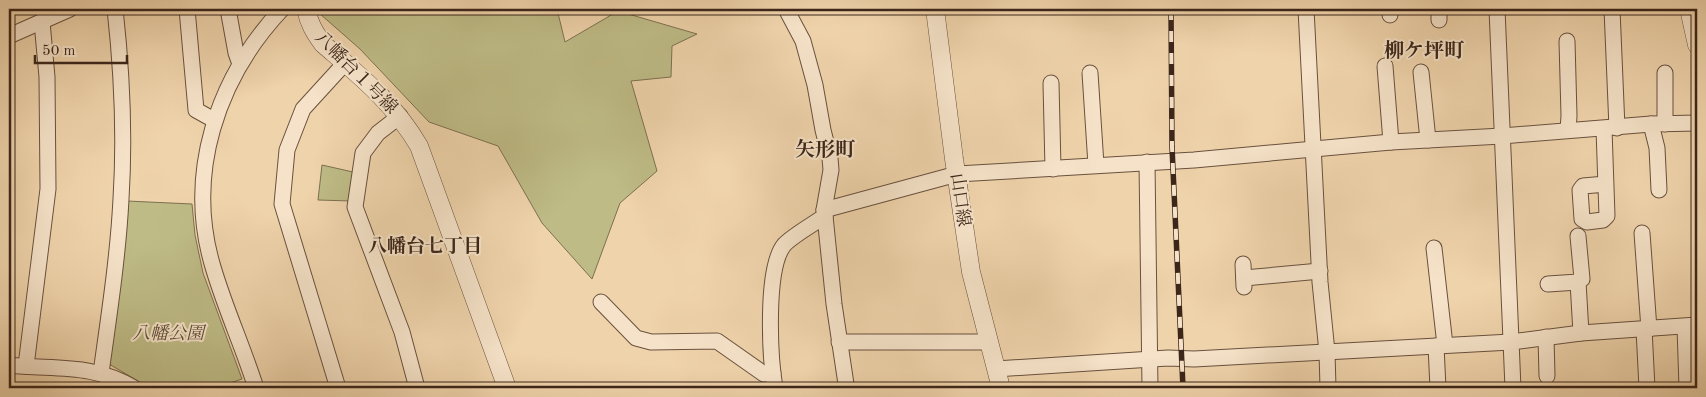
<svg xmlns="http://www.w3.org/2000/svg" width="1706" height="397" font-family="'Old Standard TT','Noto Serif JP',serif">
  <style>
    .green { fill: #bebb86; stroke: #7d7050 }
    .lines { fill: none; stroke-linecap: round; stroke-linejoin: round }
    .minor-casing { stroke: #69513e; stroke-width: 17 }
    .tertiary-casing { stroke: #69513e; stroke-width: 19 }
    .minor { stroke: #f5e2c8; stroke-width: 15 }
    .tertiary { stroke: #f5e2c8; stroke-width: 18 }
    .rail-casing { stroke: #3c261a; stroke-width: 5.5 }
    .rail { stroke: #f5e2c8; stroke-width: 4; stroke-dasharray: 11; stroke-linecap: butt }
    .labels { text-anchor: middle; dominant-baseline: central; stroke-width: 4; stroke-linejoin: round; paint-order: stroke }
    .street-label { font-size: 18px; fill: #3c261a; stroke: #f5e2c8 }
    .park-label { font-size: 18px; font-style: italic; fill: #5c4b35; stroke: #f5e2c8 }
    .neighbourhood-label { font-size: 19px; font-weight: bold; fill: #3c261a; stroke: #f5e2c8 }
    .quarter-label { font-size: 20px; font-weight: bold; fill: #3c261a; stroke: #f5e2c8 }
  </style>
  <rect width="100%" height="100%" fill="#efd3ab"/>
  <filter id="stains"><feTurbulence type="fractalNoise" baseFrequency=".004" numOctaves="4"/><feColorMatrix values="0 0 0 0 .2 0 0 0 0 .09 0 0 0 0 .02 0 0 0 .5 -.17"/></filter>
  <radialGradient id="worn" r=".72"><stop offset=".6" stop-color="#630" stop-opacity="0"/><stop offset="1" stop-color="#630" stop-opacity=".3"/></radialGradient>
  <g class="green">
    <polygon points="319,9 557,9 565,42 618,11 697,34 672,46 671,77 631,81 657,171 620,203 592,279 542,223 498,146 429,122 360,49 319,13"/>
    <polygon points="322,165 353,172 351,201 318,200"/>
    <polygon points="127,201 192,204 195,235 203,273 242,379 215,388 147,388 138,381 109,364"/>
  </g>
  <g class="lines">
    <defs>
      <g id="minor">
        <polyline points="187,9 196,110 214,120"/>
        <polyline points="228,9 236,53 240,64"/>
        <polyline points="1306,9 1320,282 1327,352 1328,388"/>
        <polyline points="1390,9 1390,15"/>
        <polyline points="1439,9 1439,20"/>
        <polyline points="1497,9 1513,388"/>
        <polyline points="1612,9 1617,128"/>
        <polyline points="9,36 70,9"/>
        <polyline points="1567,41 1569,116 1568,130"/>
        <polyline points="1385,66 1391,142"/>
        <polyline points="1421,72 1428,140"/>
        <polyline points="1090,73 1096,165"/>
        <polyline points="1665,73 1665,124"/>
        <polyline points="1051,83 1053,169"/>
        <polyline points="400,116 378,133 363,153 355,207 402,332 417,388"/>
        <polyline points="1651,124 1657,148 1659,190"/>
        <polyline points="1604,129 1607,216 1603,220 1587,222 1582,219 1580,190 1583,186 1606,184"/>
        <polyline points="1147,162 1150,388"/>
        <polyline points="824,210 957,174 1194,160 1391,142 1502,136 1651,124 1697,123"/>
        <polyline points="825,216 834,304 846,384"/>
        <polyline points="1642,233 1649,329"/>
        <polyline points="1434,248 1445,345"/>
        <polyline points="1243,264 1244,287"/>
        <polyline points="1244,278 1320,271"/>
        <polyline points="1578,282 1581,333"/>
        <polyline points="1548,284 1578,282 1582,279 1578,236"/>
        <polyline points="601,302 636,338 651,342 717,341 764,374 773,373"/>
        <polyline points="1685,327 1687,388"/>
        <polyline points="1644,329 1647,388"/>
        <polyline points="1546,337 1547,376"/>
        <polyline points="839,342 989,342"/>
        <polyline points="1436,346 1438,388"/>
        <path d="M9,365C54,370 93,363 134,388"/>
        <polyline points="26,366 48,189 47,77 42,22"/>
        <polyline points="996,369 1168,358 1194,359 1511,342 1581,333 1697,325"/>
        <path d="M101,373C109,315 118,257 121,199C125,135 122,72 115,9"/>
        <path d="M256,388C243,347 225,308 213,267C185,174 217,78 282,9"/>
        <polyline points="338,388 282,204 287,150 303,109 345,63"/>
        <path d="M775,388C770,358 765,269 784,245C792,236 815,223 825,216L824,210L831,170L830,158L823,130L815,85L803,41L786,9"/>
      </g>
      <g id="tertiary">
        <path d="M306,9C309,23 314,32 323,44C361,77 393,102 419,146L507,388"/>
        <polyline points="935,9 954,159 971,272 1001,388"/>
        <polyline points="1689,9 1697,45"/>
      </g>
    </defs>
    <use href="#minor" class="minor-casing"/>
    <use href="#tertiary" class="tertiary-casing"/>
    <use href="#minor" class="minor"/>
    <use href="#tertiary" class="tertiary"/>
    <defs>
      <polyline id="rail" points="1171,9 1172,147 1183,388"/>
    </defs>
    <use href="#rail" class="rail-casing"/>
    <use href="#rail" class="rail"/>
  </g>
  <g class="labels">
    <g class="street-label">
      <text transform="translate(356 73) rotate(45)">八幡台１号線</text>
      <text transform="translate(960 200) rotate(82)">山口線</text>
    </g>
    <g class="park-label">
      <text x="168" y="334">八幡公園</text>
    </g>
    <g class="neighbourhood-label">
      <text x="425" y="247">八幡台七丁目</text>
    </g>
    <g class="quarter-label">
      <text x="1424" y="52">柳ケ坪町</text>
      <text x="825" y="151">矢形町</text>
    </g>
  </g>
  <rect width="1706" height="397" fill="none" stroke="#efd3ab" stroke-width="30"/>
  <rect x="10" y="10" width="1686" height="377" fill="none" stroke="#3c261a" stroke-width="2.5"/>
  <rect x="15" y="15" width="1676" height="367" fill="none" stroke="#3c261a"/>
  <path d="M35 55v8h92v-8" fill="none" stroke="#3c261a" stroke-width="2.5"/>
  <text x="42" y="55" font-size="15" fill="#3c261a" stroke="#f5e2c8" stroke-width="4" paint-order="stroke">50 m</text>
  <rect width="100%" height="100%" filter="url(#stains)"/>
  <rect width="100%" height="100%" fill="url(#worn)"/>
</svg>
